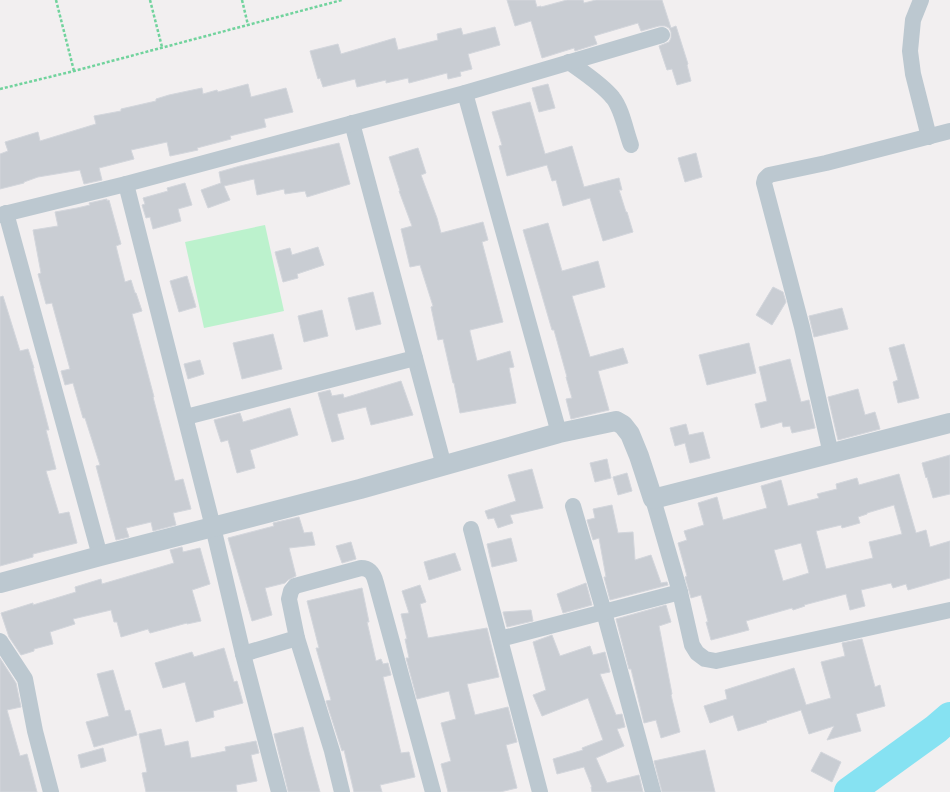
<svg xmlns="http://www.w3.org/2000/svg" width="950" height="792" font-family="Ubuntu,sans-serif">
  <style>
    .green { fill: #bcf2cd }
    .lines { fill: none; stroke-linecap: round; stroke-linejoin: round }
    .river { stroke: #86e2f2; stroke-width: 30 }
    .building { fill: #c9cdd3; stroke: #d3d6dc; fill-rule: evenodd }
    .path { stroke: #71d39d; stroke-width: 2.5; stroke-dasharray: 3 2; stroke-linecap: butt }
    .minor { stroke: #bcc8d0; stroke-width: 16 }
    .tertiary { stroke: #bcc8d0; stroke-width: 20 }
  </style>
  <rect width="100%" height="100%" fill="#f2eff0"/>
  <polygon class="green" points="265,225 284,311 204,328 185,242"/>
  <g class="lines">
    <polyline class="river" points="849,792 936,729 950,717"/>
  </g>
  <g class="building">
    <polygon points="507,0 535,0 537,7 541,6 541,7 567,0 583,0 584,3 596,0 662,0 671,28 676,26 688,64 687,65 691,81 677,85 672,69 667,70 659,46 669,42 671,38 671,32 669,28 665,26 659,26 641,31 638,23 594,36 597,44 575,51 574,48 542,58 531,21 515,26"/>
    <polygon points="495,27 500,45 468,54 472,69 460,72 461,76 448,79 447,73 409,83 408,78 386,83 386,80 357,87 355,79 323,87 320,78 318,79 310,51 338,44 341,54 395,38 398,50 438,40 437,34 461,28 463,35"/>
    <polygon points="248,84 251,97 286,88 293,112 264,119 266,127 230,136 231,139 197,148 198,150 170,156 167,142 131,150 134,159 99,168 102,180 84,184 80,170 38,177 24,182 24,183 0,189 0,154 8,151 5,142 38,132 40,141 96,124 94,116 121,111 121,109 156,101 156,99 169,95 202,88 203,94 217,90 218,92"/>
    <polygon points="548,84 555,108 539,112 532,88"/>
    <polygon points="530,102 545,154 572,146 584,187 619,178 622,190 619,190 626,212 627,212 633,232 603,241 590,198 563,206 556,180 552,181 547,165 507,176 499,146 502,145 492,112"/>
    <polygon points="339,143 350,184 307,197 305,191 285,194 284,189 257,195 254,179 224,186 230,200 208,208 201,190 221,183 219,172 240,166"/>
    <polygon points="418,148 426,173 421,175 437,218 441,233 483,222 488,240 482,242 503,322 470,330 470,332 477,361 510,351 514,367 509,368 516,403 460,413 454,383 453,383 443,339 438,340 431,307 433,306 420,265 410,267 401,229 412,226 399,191 400,191 389,157"/>
    <polygon points="696,153 702,177 685,182 678,158"/>
    <polygon points="185,183 192,205 178,209 181,221 153,229 150,217 146,218 142,205 145,204 143,198 168,191 167,188"/>
    <polygon points="107,199 107,201 109,200 121,244 116,246 125,282 131,280 135,293 136,293 142,311 132,314 154,397 153,397 175,481 183,479 191,509 173,513 176,525 153,531 151,522 126,528 129,537 116,540 96,466 100,465 85,418 83,418 73,383 65,385 61,371 70,369 52,303 46,304 38,274 41,273 33,230 58,226 55,212 77,208 90,205 89,203"/>
    <polygon points="548,223 562,271 598,261 605,287 572,296 590,357 623,348 628,363 598,371 609,410 571,419 566,399 572,398 566,377 567,377 554,330 552,330 523,230"/>
    <polygon points="318,247 324,265 297,274 298,278 283,282 275,252 290,248 292,255"/>
    <polygon points="187,276 196,307 179,312 170,281"/>
    <polygon points="773,287 783,292 786,302 772,325 756,315"/>
    <polygon points="373,292 381,324 356,330 348,298"/>
    <polygon points="3,296 20,351 28,349 34,368 33,368 49,430 46,430 56,469 46,471 59,514 69,512 77,543 33,554 33,557 0,566 0,297"/>
    <polygon points="842,308 848,329 814,337 809,316"/>
    <polygon points="322,310 328,336 304,342 298,316"/>
    <polygon points="273,334 282,369 242,379 233,343"/>
    <polygon points="749,343 756,373 707,385 699,355"/>
    <polygon points="904,344 919,398 898,403 893,382 898,380 889,348"/>
    <polygon points="790,359 801,402 809,400 815,428 792,433 790,426 783,427 782,422 761,428 755,404 767,401 759,367"/>
    <polygon points="200,360 204,374 188,379 184,364"/>
    <polygon points="401,381 413,415 371,425 366,407 337,414 344,439 332,442 318,393 330,390 332,396 343,394 344,398"/>
    <polygon points="858,389 865,415 875,412 880,429 838,440 828,397"/>
    <polygon points="290,408 298,435 250,450 255,468 237,473 228,440 221,442 214,420 240,413 243,422"/>
    <polygon points="686,424 689,435 703,432 710,458 690,463 685,443 675,446 670,428"/>
    <polygon points="950,455 950,494 933,498 927,477 926,478 922,463"/>
    <polygon points="607,459 611,478 595,482 590,463"/>
    <polygon points="532,469 543,508 510,515 513,523 498,528 494,518 488,519 485,511 516,501 508,475"/>
    <polygon points="627,473 632,491 618,495 613,477"/>
    <path d="M899,474L916,533L926,530L930,547L950,541V578L908,590L906,584L893,588L891,583L861,590L865,606L850,610L846,594L804,605L805,606L793,610L792,608L746,621L749,630L711,640L706,622H708L701,595L691,598L685,577L687,576L678,543L687,540L684,531L704,525L698,503L717,497L723,520L767,508L761,486L781,480L788,506L819,498L817,494L837,489L836,484L857,478L859,485ZM894,505L902,534L869,542L873,558L826,569L816,531L841,525L842,528L860,523L858,517L867,514V513ZM801,543L809,573L783,581L774,550Z"/>
    <polygon points="612,505 618,533 633,532 635,560 651,555 661,583 667,582 668,585 610,600 604,577 606,577 599,538 593,540 587,520 595,518 593,509"/>
    <polygon points="299,517 304,533 312,532 315,545 289,548 296,576 288,580 285,583 265,588 272,615 252,621 228,538 274,526 273,523"/>
    <polygon points="511,538 517,561 492,567 487,544"/>
    <polygon points="351,542 356,559 342,563 336,546"/>
    <polygon points="182,547 183,552 200,548 210,584 192,590 201,621 187,624 187,623 150,633 148,629 121,637 117,622 114,622 111,610 73,619 75,624 50,632 53,644 34,649 34,651 21,655 9,637 1,613 33,603 33,605 76,592 75,587 101,579 102,584 174,563 170,550"/>
    <polygon points="455,553 461,570 429,580 424,562"/>
    <polygon points="586,583 592,605 563,613 557,594"/>
    <polygon points="420,585 426,602 420,604 428,638 487,628 499,677 467,684 475,715 508,707 517,742 506,745 517,788 500,792 448,792 441,764 451,761 441,723 456,719 449,691 417,699 406,658 409,658 405,639 407,639 401,614 409,613 402,591"/>
    <polygon points="362,588 369,622 367,622 376,661 381,659 383,664 388,663 391,675 383,677 401,753 409,752 415,777 380,785 382,792 354,792 344,750 342,751 326,701 331,700 316,648 319,648 307,601"/>
    <polygon points="666,605 671,622 659,626 672,694 671,695 680,732 661,738 656,720 644,723 631,669 629,669 616,619"/>
    <polygon points="531,610 533,621 507,627 503,612"/>
    <polygon points="552,635 560,656 590,646 593,655 605,652 610,672 600,674 616,715 622,714 625,727 617,729 624,746 596,758 607,783 639,775 643,792 592,792 591,787 592,787 584,767 557,774 553,759 583,750 582,748 603,740 588,698 542,716 533,695 546,690 533,642"/>
    <polygon points="862,639 875,687 880,685 885,706 856,714 861,731 827,740 834,726 809,734 801,710 766,721 767,722 738,731 733,715 710,723 704,706 727,699 725,690 794,668 806,705 831,698 821,662 845,656 842,643"/>
    <polygon points="224,648 234,682 237,681 243,703 213,711 214,717 196,722 185,682 163,688 155,663 192,652 194,657"/>
    <polygon points="0,658 16,683 21,707 7,710 20,756 27,754 37,792 0,792"/>
    <polygon points="113,670 125,711 130,710 137,735 94,747 86,722 109,716 97,674"/>
    <polygon points="303,727 309,752 320,792 288,792 288,791 274,734"/>
    <polygon points="161,729 165,746 188,741 191,758 226,751 225,747 256,741 259,753 251,755 257,781 236,785 237,792 146,792 142,773 147,772 139,734"/>
    <polygon points="103,748 106,761 81,768 78,755"/>
    <polygon points="705,750 715,792 662,792 654,761"/>
    <polygon points="821,752 841,762 832,782 811,771"/>
  </g>
  <g class="lines">
    <g class="path">
      <polyline points="56,0 74,71"/>
      <polyline points="150,0 162,47"/>
      <polyline points="242,0 248,25"/>
      <polyline points="0,89 74,71 342,0"/>
    </g>
    <g class="minor">
      <polyline points="921,0 913,20 910,51 913,74 929,137"/>
      <path d="M569,62C583,72 603,85 613,98C622,109 626,132 631,145"/>
      <polyline points="465,93 559,433"/>
      <polyline points="352,123 444,466"/>
      <polyline points="126,184 213,527 243,654 279,792"/>
      <polyline points="6,213 100,556"/>
      <polyline points="0,215 126,184 465,93 662,35"/>
      <polyline points="186,417 415,358"/>
      <polyline points="831,454 802,327 764,183 765,179 769,175 826,163 950,131"/>
      <polyline points="653,499 680,592 692,645 697,653 705,659 716,661 950,610"/>
      <polyline points="573,506 604,612 653,792"/>
      <polyline points="471,529 540,792"/>
      <polyline points="297,638 332,751 342,792"/>
      <polyline points="500,639 680,592"/>
      <polyline points="0,641 25,679 35,731 51,792"/>
      <path d="M243,654L297,638L289,599L291,591L295,586L361,568C371,568 374,575 376,583L433,792"/>
    </g>
    <polyline class="tertiary" points="0,583 100,556 360,489 559,433 616,421 623,425 630,434 639,456 653,499 950,423"/>
  </g>
</svg>
